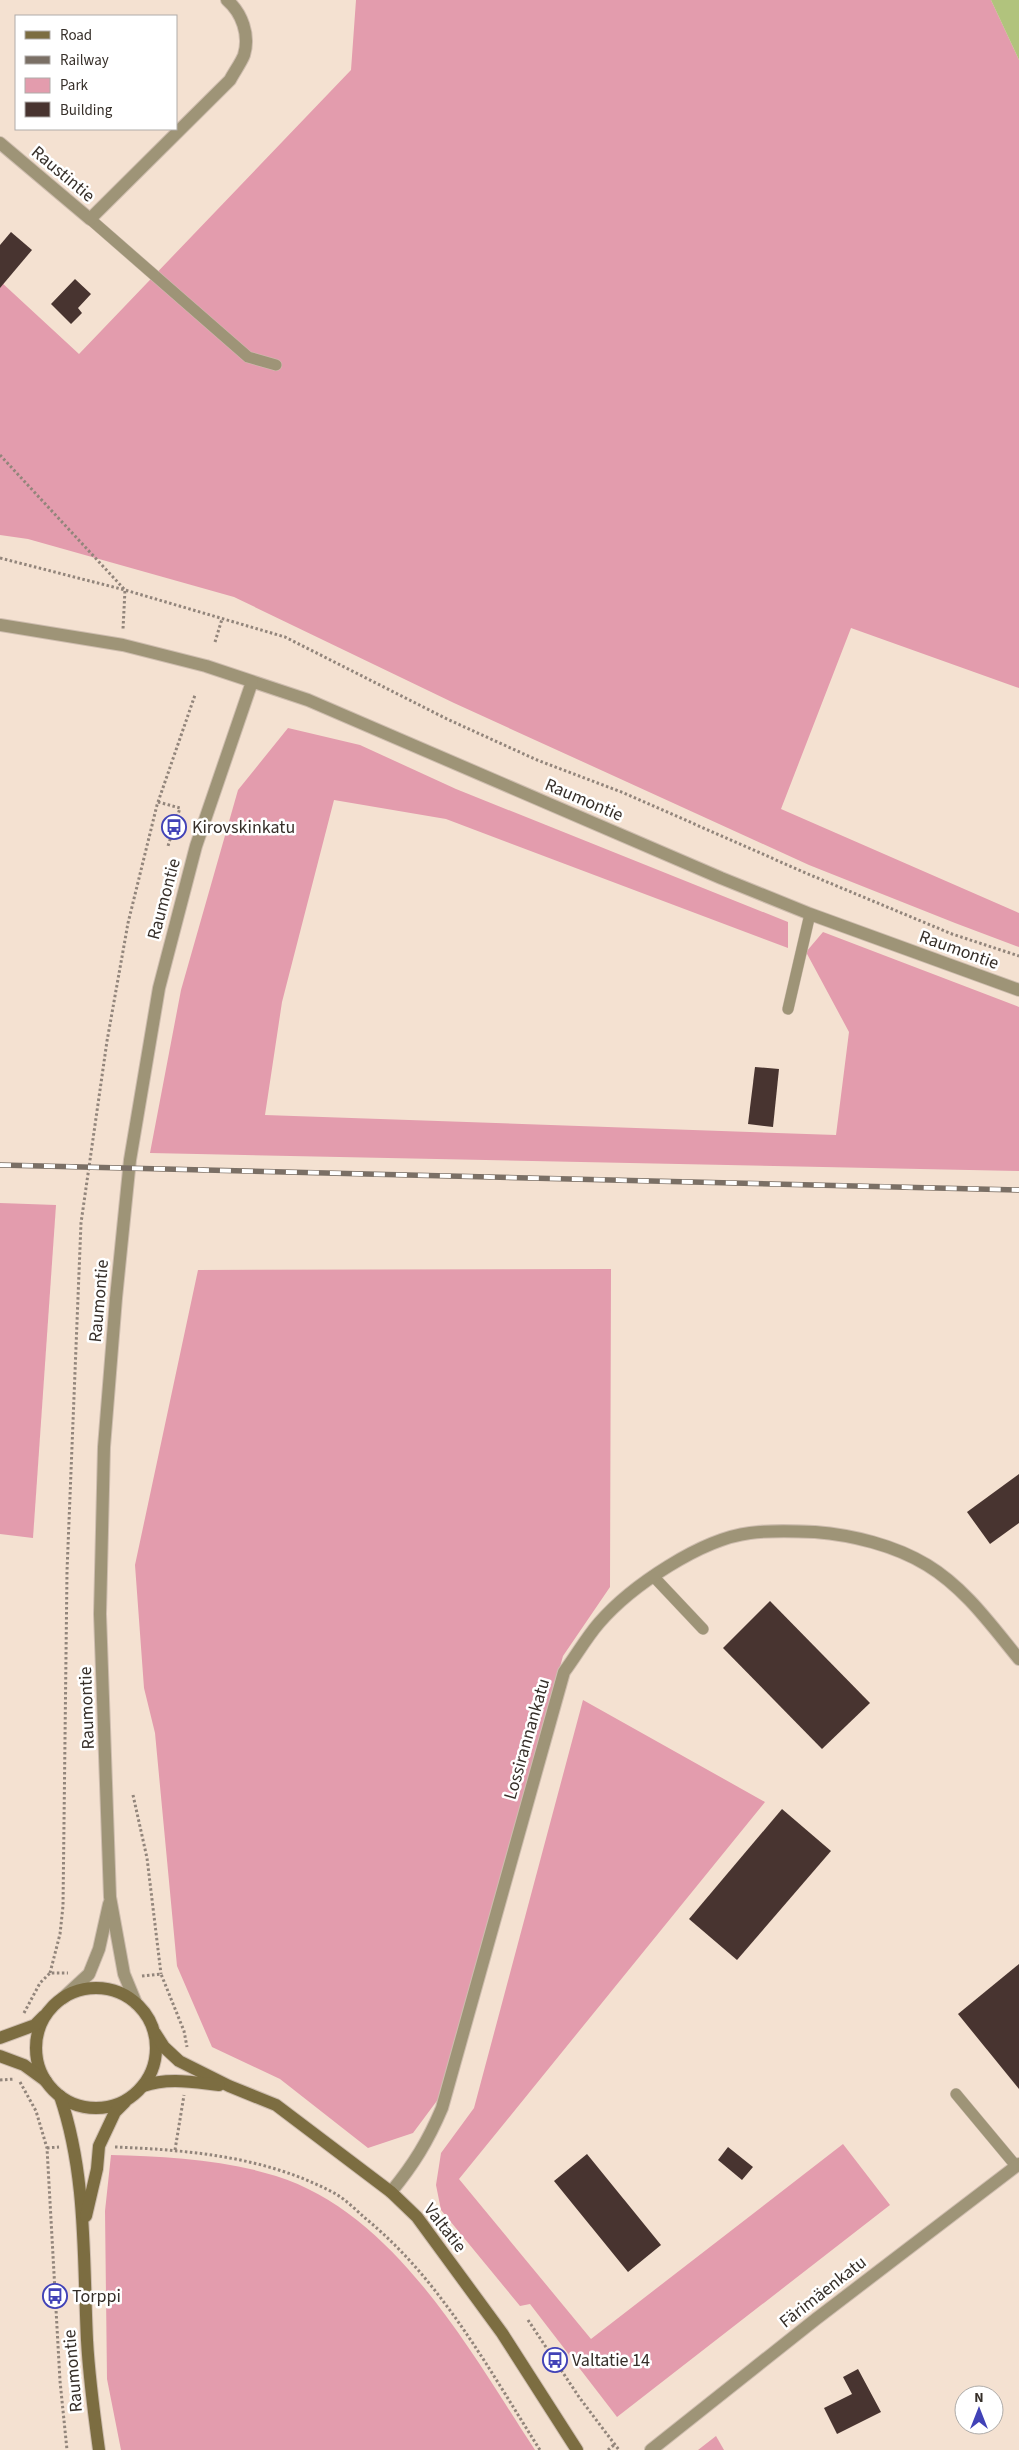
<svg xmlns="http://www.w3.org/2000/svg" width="1019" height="2450" font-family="'Source Sans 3',sans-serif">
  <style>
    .green { fill: #e39cad }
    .water { fill: #b1c37d }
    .building { fill: #483430 }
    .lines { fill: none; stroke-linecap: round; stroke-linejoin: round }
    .service-casing { stroke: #cebdaf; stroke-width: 12 }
    .minor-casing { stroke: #cebdaf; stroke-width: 14 }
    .tertiary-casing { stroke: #cebdaf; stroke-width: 14 }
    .secondary-casing { stroke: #cebdaf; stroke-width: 14 }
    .path { stroke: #92857b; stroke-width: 3; stroke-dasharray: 2.5 2.5; stroke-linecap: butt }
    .service { stroke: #9e9477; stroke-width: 11 }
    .minor { stroke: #9e9477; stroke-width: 12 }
    .tertiary { stroke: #9e9477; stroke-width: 12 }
    .secondary { stroke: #7c6d41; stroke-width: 12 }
    .rail-casing { stroke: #7a6f65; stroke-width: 5.5 }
    .rail { stroke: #fff; stroke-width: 4; stroke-dasharray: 11; stroke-linecap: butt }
    .labels { text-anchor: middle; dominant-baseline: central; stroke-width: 5; stroke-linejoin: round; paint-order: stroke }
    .street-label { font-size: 18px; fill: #362f29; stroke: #fff }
    .poi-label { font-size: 18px; fill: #362f29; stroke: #fff; text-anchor: start }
  </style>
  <rect width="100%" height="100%" fill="#f4e1d1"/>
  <g class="green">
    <polygon points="356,0 991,0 1019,60 1019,688 851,628 781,809 1019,913 1019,947 955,923 809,865 454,703 234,597 28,539 0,535 0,281 79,354 351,70"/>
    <polygon points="288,728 360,745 456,789 788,922 788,948 446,819 334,800 282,1002 265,1115 836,1135 849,1032 806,952 823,932 1019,1007 1019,1171 150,1153 181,990 238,790"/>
    <polygon points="0,1203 56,1205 33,1538 0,1534"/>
    <polygon points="611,1269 610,1587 563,1656 442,2094 413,2133 368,2148 280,2079 212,2047 177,1966 155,1733 144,1688 135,1565 198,1270"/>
    <polygon points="583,1700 765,1802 459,2179 591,2339 843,2144 890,2205 617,2417 530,2304 520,2306 441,2210 436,2185 441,2153 474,2108"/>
    <path d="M111,2155C163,2156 226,2160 276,2176C396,2214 470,2351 535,2450H121L107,2379L105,2211Z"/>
    <polygon points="716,2436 724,2450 698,2450"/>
  </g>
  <polygon class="water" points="991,0 1019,0 1019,60"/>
  <g class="building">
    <polygon points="11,232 32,250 0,288 0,245"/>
    <polygon points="75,279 91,294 78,308 82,313 71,324 51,304"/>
    <polygon points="755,1067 779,1069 773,1127 748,1124"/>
    <polygon points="1019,1474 1019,1523 990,1544 967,1512"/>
    <polygon points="770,1601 870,1703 822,1749 723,1648"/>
    <polygon points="782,1809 831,1851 737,1960 689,1919"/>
    <polygon points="1019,1964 1019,2089 958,2014"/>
    <polygon points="728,2147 753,2167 742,2180 718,2160"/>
    <polygon points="587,2154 661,2245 628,2272 554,2181"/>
    <polygon points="858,2369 881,2412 837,2434 824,2408 852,2394 843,2377"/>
  </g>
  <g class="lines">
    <defs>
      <g id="service">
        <polyline points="90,219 248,357 276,365"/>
        <polyline points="788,1009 810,914"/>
        <polyline points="653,1576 703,1629"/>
        <polyline points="956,2094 1016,2166"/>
      </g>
      <g id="minor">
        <path d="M0,143L90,219L230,80C234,72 241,63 244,55C250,35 242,13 227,0"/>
        <path d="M391,2192C414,2164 428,2141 442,2108L564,1672C576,1656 586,1638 599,1623C631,1586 701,1539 750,1533C772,1530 793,1531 815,1532C852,1535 894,1545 927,1565C965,1588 991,1625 1019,1659"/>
        <polyline points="651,2450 816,2319 1019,2164"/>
      </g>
      <g id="tertiary">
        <polyline points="0,625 123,645 206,666 308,700 721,878 810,914 1019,990"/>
        <polyline points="63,1998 89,1974 99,1949 109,1904"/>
        <polyline points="136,2003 124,1974 110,1897 100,1614 104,1447 116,1298 130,1160 159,988 196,846 252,682"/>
      </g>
      <g id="secondary">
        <circle cx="96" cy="2048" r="60"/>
        <polyline points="155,2033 164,2047 179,2061 229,2086 276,2105 391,2192 417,2217 502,2333 577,2450"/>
        <polyline points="0,2038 35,2025 44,2016"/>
        <polyline points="0,2056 24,2065 46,2081"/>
        <path d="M143,2086C168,2077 193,2082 219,2085"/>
        <path d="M60,2096C87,2175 83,2258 87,2340C89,2377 94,2414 99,2450"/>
        <polyline points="86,2216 97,2169 99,2146 115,2112 125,2102"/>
      </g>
    </defs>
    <use href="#service" class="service-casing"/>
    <use href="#minor" class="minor-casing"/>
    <use href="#tertiary" class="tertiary-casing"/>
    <use href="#secondary" class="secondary-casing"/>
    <g class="path">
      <polyline points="0,455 125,590 123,629"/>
      <polyline points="0,558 125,590 285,637 447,719 537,760 624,793 808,874 952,934 1019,956"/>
      <polyline points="215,642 222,619"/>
      <polyline points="158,802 180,808 168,846"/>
      <polyline points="133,1795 147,1858 161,1974"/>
      <polyline points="50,1973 60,1934 63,1906 67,1571 81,1223 107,1041 128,923 157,805 195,695"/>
      <polyline points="142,1976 161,1974 184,2031 187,2047"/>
      <polyline points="24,2013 40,1983 50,1973 68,1973"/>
      <polyline points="0,2080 15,2079"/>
      <polyline points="20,2082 36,2111 47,2148 60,2381 67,2450"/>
      <path d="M115,2147C191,2150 268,2157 336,2194C346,2200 356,2210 365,2218C441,2280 488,2368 540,2450"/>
      <polyline points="47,2148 59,2147"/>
      <polyline points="175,2150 184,2095"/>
      <polyline points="528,2320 579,2397 619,2450"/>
      <polyline points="608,2450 615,2444"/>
    </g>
    <use href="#service" class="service"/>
    <use href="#minor" class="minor"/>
    <use href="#tertiary" class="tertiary"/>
    <use href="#secondary" class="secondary"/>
    <defs>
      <polyline id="rail" points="0,1165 1019,1190"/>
    </defs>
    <use href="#rail" class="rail-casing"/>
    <use href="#rail" class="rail"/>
  </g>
  <defs>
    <symbol id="bus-ring" viewBox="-11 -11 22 22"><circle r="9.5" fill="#fff" stroke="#4142b7" stroke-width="1.5"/><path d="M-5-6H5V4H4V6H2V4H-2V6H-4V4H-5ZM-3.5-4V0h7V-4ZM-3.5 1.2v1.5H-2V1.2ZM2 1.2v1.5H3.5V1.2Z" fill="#4142b7"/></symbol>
  </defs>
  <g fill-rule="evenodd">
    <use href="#bus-ring" x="160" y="813" width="28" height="28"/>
    <use href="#bus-ring" x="41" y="2282" width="28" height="28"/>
    <use href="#bus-ring" x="541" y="2346" width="28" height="28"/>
  </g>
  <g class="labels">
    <g class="street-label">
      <text transform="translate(63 174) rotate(40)">Raustintie</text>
      <text transform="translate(584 800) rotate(23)">Raumontie</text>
      <text transform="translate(164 899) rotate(-75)">Raumontie</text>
      <text transform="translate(959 950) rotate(20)">Raumontie</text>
      <text transform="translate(99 1301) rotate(-85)">Raumontie</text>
      <text transform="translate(87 1708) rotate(-92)">Raumontie</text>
      <text transform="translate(527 1739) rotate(-74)">Lossirannankatu</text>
      <text transform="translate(445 2228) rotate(52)">Valtatie</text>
      <text transform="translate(823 2292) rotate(-38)">Färimäenkatu</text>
      <text transform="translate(73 2371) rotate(-95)">Raumontie</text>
    </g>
    <g class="poi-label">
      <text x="192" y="827">Kirovskinkatu</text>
      <text x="72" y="2296">Torppi</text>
      <text x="572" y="2360">Valtatie 14</text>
    </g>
  </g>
  <rect x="15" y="15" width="162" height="115" fill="#ffffff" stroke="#afaca9"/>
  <rect x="25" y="31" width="25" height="8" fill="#7c6d41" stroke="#afaca9"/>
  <text x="60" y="40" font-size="15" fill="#362f29">Road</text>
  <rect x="25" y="56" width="25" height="8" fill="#7a6f65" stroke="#afaca9"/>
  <text x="60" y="65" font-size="15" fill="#362f29">Railway</text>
  <rect x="25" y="78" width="25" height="15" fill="#e39cad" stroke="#afaca9"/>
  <text x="60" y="90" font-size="15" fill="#362f29">Park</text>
  <rect x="25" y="102" width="25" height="15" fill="#483430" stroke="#afaca9"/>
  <text x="60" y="115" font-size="15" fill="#362f29">Building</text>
  <g transform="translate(979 2410)"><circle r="24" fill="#ffffff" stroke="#afaca9"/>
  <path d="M0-4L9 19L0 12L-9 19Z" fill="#4142b7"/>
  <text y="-8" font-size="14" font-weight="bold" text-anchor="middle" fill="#362f29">N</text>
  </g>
</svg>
